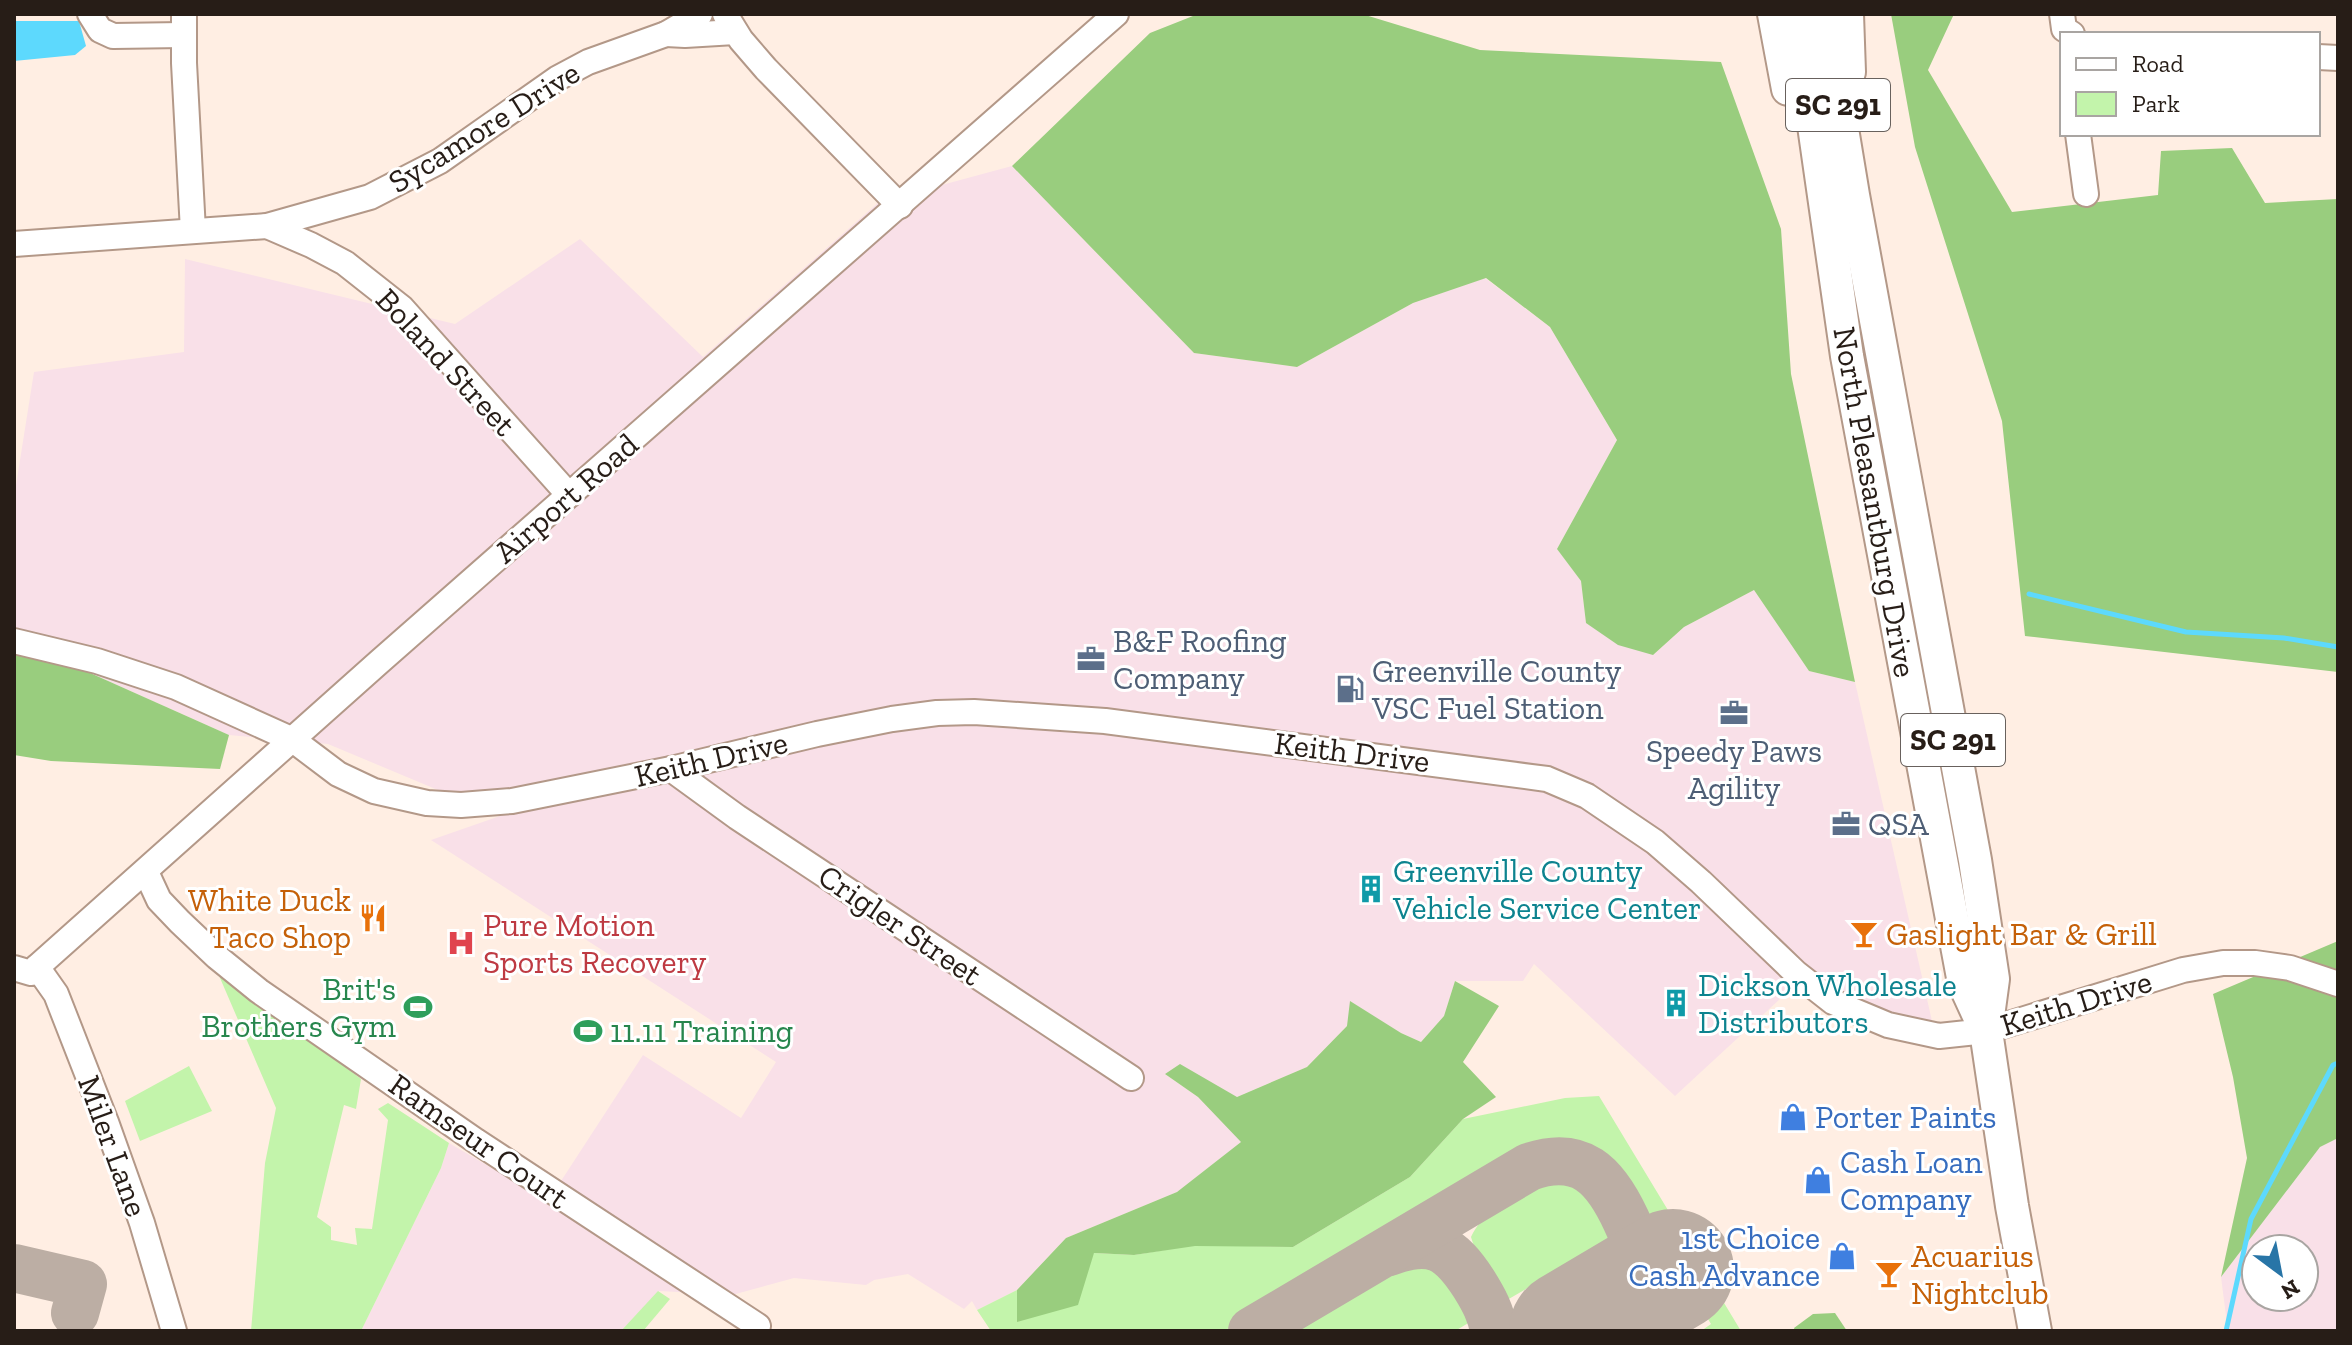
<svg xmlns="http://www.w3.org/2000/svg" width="2352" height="1345" font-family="'Zilla Slab',serif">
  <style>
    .industrial { fill: #f9e0e8; fill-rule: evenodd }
    .green { fill: #c3f4ab }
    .forest { fill: #99cd7e }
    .water { fill: #5dd9fd }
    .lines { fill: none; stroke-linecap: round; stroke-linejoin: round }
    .stream { stroke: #5dd9fd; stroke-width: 5 }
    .taxiway { stroke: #bcaea4; stroke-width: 48 }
    .runway { stroke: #bcaea4; stroke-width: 122 }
    .minor-casing { stroke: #b39888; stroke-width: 28 }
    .major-casing { stroke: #b39888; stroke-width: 36 }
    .minor { stroke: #fff; stroke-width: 24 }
    .major { stroke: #fff; stroke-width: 32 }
    .labels { text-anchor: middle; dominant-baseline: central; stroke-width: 6; stroke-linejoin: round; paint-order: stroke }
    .shield { fill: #fff; stroke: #68615d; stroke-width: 2 }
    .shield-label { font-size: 30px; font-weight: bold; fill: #271d17 }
    .street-label { font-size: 32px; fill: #271d17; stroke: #fff }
    .service-label { font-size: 32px; fill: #4e5e75; stroke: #fff; text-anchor: start }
    .culture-label { font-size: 32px; fill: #0d838f; stroke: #fff; text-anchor: start }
    .food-label { font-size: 32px; fill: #c56008; stroke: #fff; text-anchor: start }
    .health-label { font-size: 32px; fill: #be3a42; stroke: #fff; text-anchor: start }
    .leisure-label { font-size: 32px; fill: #27864d; stroke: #fff; text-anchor: end }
    .shop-label { font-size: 32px; fill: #366cbe; stroke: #fff; text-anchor: start }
  </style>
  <rect width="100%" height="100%" fill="#ffeee3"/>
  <g class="industrial">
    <polygon points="1012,166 1194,353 1297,367 1413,303 1485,278 1550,327 1617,440 1557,549 1581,581 1586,623 1653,655 1684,627 1754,590 1809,671 1855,682 1932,1021 1864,1009 1806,975 1675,1096 1534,964 1523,981 1455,981 1444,1016 1421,1042 1401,1033 1347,1026 1307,1067 1237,1097 1165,1074 1198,1097 1242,1142 1177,1192 1066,1238 1017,1290 977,1310 972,1301 964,1309 908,1274 874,1280 866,1285 794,1278 732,1295 659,1291 621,1331 361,1331 441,1168 449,1143 548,1201 643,1055 741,1118 776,1062 431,840 500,816 328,744 229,735 14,639 14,498 34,372 184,352 185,259 455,324 580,239 703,357 879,202"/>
    <path d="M2338,1138V1331H2228L2221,1277L2320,1146ZM2256,1249H2304V1297H2256Z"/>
  </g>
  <g class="green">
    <polygon points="214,964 361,1079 356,1109 344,1105 317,1217 331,1227 331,1240 357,1245 355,1228 372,1229 388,1120 378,1109 388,1103 449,1143 441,1168 361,1331 251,1331 265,1163 276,1108"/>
    <polygon points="189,1066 212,1111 140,1141 125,1101"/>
    <path d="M1599,1096L1741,1331H1701L1711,1324L1628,1185C1600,1150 1586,1140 1540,1145L1224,1331H991L977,1310L1017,1290V1321L1094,1253L1134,1255L1195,1245L1293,1247L1410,1177L1463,1119L1565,1098Z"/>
    <path d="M1550,1179C1592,1181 1601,1201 1615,1237L1507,1300C1487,1282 1479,1263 1471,1237C1486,1206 1520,1194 1550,1179Z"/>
    <path d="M1413,1259C1448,1264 1463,1289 1475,1319L1455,1331H1286L1399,1264Z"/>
    <polygon points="658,1291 670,1299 643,1331 621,1331"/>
  </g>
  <g class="forest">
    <polygon points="1198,14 1362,14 1480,50 1721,62 1781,229 1791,374 1855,682 1809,671 1754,590 1684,627 1653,655 1618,645 1586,623 1581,581 1557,549 1617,440 1550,327 1486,278 1413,303 1297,367 1194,353 1012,166 1150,33"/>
    <polygon points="1891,14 1954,14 1928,70 2012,212 2158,195 2161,151 2232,148 2265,203 2338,199 2338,672 2025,636 2002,421 1915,147"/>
    <polygon points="14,639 229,735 220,769 51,761 14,755"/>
    <polygon points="2338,941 2338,1138 2320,1147 2221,1277 2247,1158 2233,1077 2213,994"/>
    <polygon points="1455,981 1499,1006 1463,1062 1496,1097 1463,1119 1410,1177 1293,1247 1195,1246 1134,1255 1094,1253 1078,1305 1017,1322 1017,1290 1066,1238 1177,1192 1241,1142 1198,1097 1165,1074 1180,1064 1237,1097 1307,1067 1347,1026 1350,1001 1401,1033 1421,1042 1444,1016"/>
    <polygon points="1835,1313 1847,1331 1795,1331 1794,1328 1813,1314"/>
  </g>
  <polygon class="water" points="14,21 79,21 86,46 75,55 14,61"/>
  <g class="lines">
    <g class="stream">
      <polyline points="2029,594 2186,632 2284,638 2338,647"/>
      <polyline points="2226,1331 2251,1219 2333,1065 2338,1063"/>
    </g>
    <g class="taxiway">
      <path d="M1389,1252C1432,1236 1450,1247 1474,1284C1484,1300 1491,1313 1494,1331"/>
      <polyline points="14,1268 83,1284 75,1313"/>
      <path d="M1252,1331L1529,1167C1581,1149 1605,1175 1626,1220C1634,1237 1641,1255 1636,1275C1632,1287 1623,1296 1614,1305"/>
    </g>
    <polyline class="runway" points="1570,1331 1673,1270"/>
    <defs>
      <g id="minor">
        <polyline points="90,14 100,30 113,36 183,35"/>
        <polyline points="184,14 184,63 193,231"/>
        <polyline points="725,14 741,40 766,69 900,206"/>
        <polyline points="2062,14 2064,29 2072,34"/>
        <polyline points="666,34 685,35 735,32"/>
        <polyline points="2318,57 2338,58"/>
        <polyline points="2078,134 2086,194"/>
        <polyline points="267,226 311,245 345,263 402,308 569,495"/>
        <polyline points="14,244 267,226 370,197 440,161 558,78 588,62 666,34 700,14"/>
        <polyline points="14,641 97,661 176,687 293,740 338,774 374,791 427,803 461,805 512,801 671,769 817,734 892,719 937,713 974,712 1105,721 1547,779 1587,796 1655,842 1701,882 1796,973 1833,1002 1888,1025 1939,1036 1986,1031 2183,970 2223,963 2255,963 2290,968 2338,984"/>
        <polyline points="671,769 737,817 1131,1078"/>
        <polyline points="146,872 159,900 180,922 217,957 259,991 476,1141 758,1326"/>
        <polyline points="37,967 56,994 106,1122 142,1223 174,1331"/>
        <polyline points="14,968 31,973 37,967 378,663 1116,14"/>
      </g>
      <g id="major">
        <polyline points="1774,14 1788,89"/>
        <polyline points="1798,14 1847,356 1964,983 1986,1031 2012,1206 2035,1331"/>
        <polyline points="1823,14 1853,195 1975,860 1993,979 1986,1031"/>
        <polyline points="1847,14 1849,72"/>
      </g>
    </defs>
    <use href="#minor" class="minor-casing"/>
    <use href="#major" class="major-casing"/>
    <use href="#minor" class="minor"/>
    <use href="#major" class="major"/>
  </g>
  <defs>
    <symbol id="office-bare" viewBox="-9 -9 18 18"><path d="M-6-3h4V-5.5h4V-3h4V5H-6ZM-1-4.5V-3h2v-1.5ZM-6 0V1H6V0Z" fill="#5c6f8a" stroke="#fff" stroke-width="2.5" paint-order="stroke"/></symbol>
    <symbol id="fuel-bare" viewBox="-9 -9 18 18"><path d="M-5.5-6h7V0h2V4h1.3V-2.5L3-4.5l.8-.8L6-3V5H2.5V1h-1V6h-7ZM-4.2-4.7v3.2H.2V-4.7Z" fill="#5c6f8a" stroke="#fff" stroke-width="2.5" paint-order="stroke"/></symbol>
    <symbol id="building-bare" viewBox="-9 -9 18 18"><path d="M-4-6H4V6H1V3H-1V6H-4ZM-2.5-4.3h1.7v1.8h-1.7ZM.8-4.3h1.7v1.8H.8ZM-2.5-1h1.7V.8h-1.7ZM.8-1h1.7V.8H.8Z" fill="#0f9aa8" stroke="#fff" stroke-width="2.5" paint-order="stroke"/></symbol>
    <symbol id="restaurant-bare" viewBox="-9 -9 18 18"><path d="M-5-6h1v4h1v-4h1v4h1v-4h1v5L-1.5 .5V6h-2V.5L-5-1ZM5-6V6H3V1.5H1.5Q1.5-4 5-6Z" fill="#e8710a" stroke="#fff" stroke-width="2.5" paint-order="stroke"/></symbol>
    <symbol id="bar-bare" viewBox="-9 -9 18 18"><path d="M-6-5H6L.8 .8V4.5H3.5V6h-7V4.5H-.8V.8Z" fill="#e8710a" stroke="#fff" stroke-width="2.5" paint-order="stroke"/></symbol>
    <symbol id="hospital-bare" viewBox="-9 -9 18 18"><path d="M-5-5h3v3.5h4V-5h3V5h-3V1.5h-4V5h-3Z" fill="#e0444e" stroke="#fff" stroke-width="2.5" paint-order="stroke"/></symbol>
    <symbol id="stadium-bare" viewBox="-9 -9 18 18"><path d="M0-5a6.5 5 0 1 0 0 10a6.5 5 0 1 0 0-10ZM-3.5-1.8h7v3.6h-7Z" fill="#2e9e5b" stroke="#fff" stroke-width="2.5" paint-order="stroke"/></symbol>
    <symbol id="shop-bare" viewBox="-9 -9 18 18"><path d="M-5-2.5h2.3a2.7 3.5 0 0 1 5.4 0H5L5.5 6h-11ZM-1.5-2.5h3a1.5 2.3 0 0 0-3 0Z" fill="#3f7fe0" stroke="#fff" stroke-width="2.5" paint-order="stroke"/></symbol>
  </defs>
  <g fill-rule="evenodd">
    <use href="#office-bare" x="1071" y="639" width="40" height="40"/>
    <use href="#fuel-bare" x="1330" y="669" width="40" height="40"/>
    <use href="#office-bare" x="1714" y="693" width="40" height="40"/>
    <use href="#office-bare" x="1826" y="804" width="40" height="40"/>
    <use href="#building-bare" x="1351" y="869" width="40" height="40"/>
    <use href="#restaurant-bare" x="353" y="898" width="40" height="40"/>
    <use href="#bar-bare" x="1844" y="914" width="40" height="40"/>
    <use href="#hospital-bare" x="441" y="923" width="40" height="40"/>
    <use href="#building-bare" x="1656" y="983" width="40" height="40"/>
    <use href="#stadium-bare" x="398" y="987" width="40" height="40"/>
    <use href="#stadium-bare" x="568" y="1011" width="40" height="40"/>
    <use href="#shop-bare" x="1773" y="1097" width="40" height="40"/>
    <use href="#shop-bare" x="1798" y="1160" width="40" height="40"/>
    <use href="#shop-bare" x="1822" y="1236" width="40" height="40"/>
    <use href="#bar-bare" x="1869" y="1254" width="40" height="40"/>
  </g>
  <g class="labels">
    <g class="shield">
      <rect x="1786" y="79" width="104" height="52" rx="6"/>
      <rect x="1901" y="714" width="104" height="52" rx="6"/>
    </g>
    <g class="shield-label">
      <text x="1838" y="105">SC 291</text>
      <text x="1953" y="740">SC 291</text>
    </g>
    <g class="street-label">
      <text transform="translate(484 127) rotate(-32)">Sycamore Drive</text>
      <text transform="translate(446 362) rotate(47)">Boland Street</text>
      <text transform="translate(566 498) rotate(-41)">Airport Road</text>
      <text transform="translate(1875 502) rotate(80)">North Pleasantburg Drive</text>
      <text transform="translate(1352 752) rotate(7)">Keith Drive</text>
      <text transform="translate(711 759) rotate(-13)">Keith Drive</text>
      <text transform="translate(900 925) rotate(34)">Crigler Street</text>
      <text transform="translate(2076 1003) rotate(-17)">Keith Drive</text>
      <text transform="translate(479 1141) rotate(35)">Ramseur Court</text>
      <text transform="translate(113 1146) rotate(70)">Miler Lane</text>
    </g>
    <g class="service-label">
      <text x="1113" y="641">B&amp;F Roofing<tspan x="1113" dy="37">Company</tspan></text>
      <text x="1372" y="671">Greenville County<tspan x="1372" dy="37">VSC Fuel Station</tspan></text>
      <text x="1734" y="751" text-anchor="middle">Speedy Paws<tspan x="1734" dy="37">Agility</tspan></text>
      <text x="1868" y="824">QSA</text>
    </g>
    <g class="culture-label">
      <text x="1393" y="871">Greenville County<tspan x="1393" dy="37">Vehicle Service Center</tspan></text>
      <text x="1698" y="985">Dickson Wholesale<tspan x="1698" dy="37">Distributors</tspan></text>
    </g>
    <g class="food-label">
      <text x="351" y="900" text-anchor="end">White Duck<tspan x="351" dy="37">Taco Shop</tspan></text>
      <text x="1886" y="934">Gaslight Bar &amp; Grill</text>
      <text x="1911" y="1256">Acuarius<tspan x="1911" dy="37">Nightclub</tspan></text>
    </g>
    <g class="health-label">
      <text x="483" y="925">Pure Motion<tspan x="483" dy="37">Sports Recovery</tspan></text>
    </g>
    <g class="leisure-label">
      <text x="396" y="989">Brit's<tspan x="396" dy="37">Brothers Gym</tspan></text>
      <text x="610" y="1031" text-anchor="start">11.11 Training</text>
    </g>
    <g class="shop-label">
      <text x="1815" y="1117">Porter Paints</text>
      <text x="1840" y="1162">Cash Loan<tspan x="1840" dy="37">Company</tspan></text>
      <text x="1820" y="1238" text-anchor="end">1st Choice<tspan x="1820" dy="37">Cash Advance</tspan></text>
    </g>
  </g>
  <rect width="2352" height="1345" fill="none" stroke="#271d17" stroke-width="32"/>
  <rect x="2060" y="32" width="260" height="104" fill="#ffffff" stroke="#a9a5a2" stroke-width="2"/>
  <rect x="2076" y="58" width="40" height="12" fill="#ffffff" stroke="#a9a5a2" stroke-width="2"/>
  <text x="2132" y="72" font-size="24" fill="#271d17">Road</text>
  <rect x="2076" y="92" width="40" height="24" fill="#c3f4ab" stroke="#a9a5a2" stroke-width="2"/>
  <text x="2132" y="112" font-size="24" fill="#271d17">Park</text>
  <g transform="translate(2280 1273) rotate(148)"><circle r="38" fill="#ffffff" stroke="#a9a5a2" stroke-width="2"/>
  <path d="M0-6L14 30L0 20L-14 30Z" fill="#2875a7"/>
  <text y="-12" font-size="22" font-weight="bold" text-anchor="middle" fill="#271d17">N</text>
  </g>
</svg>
